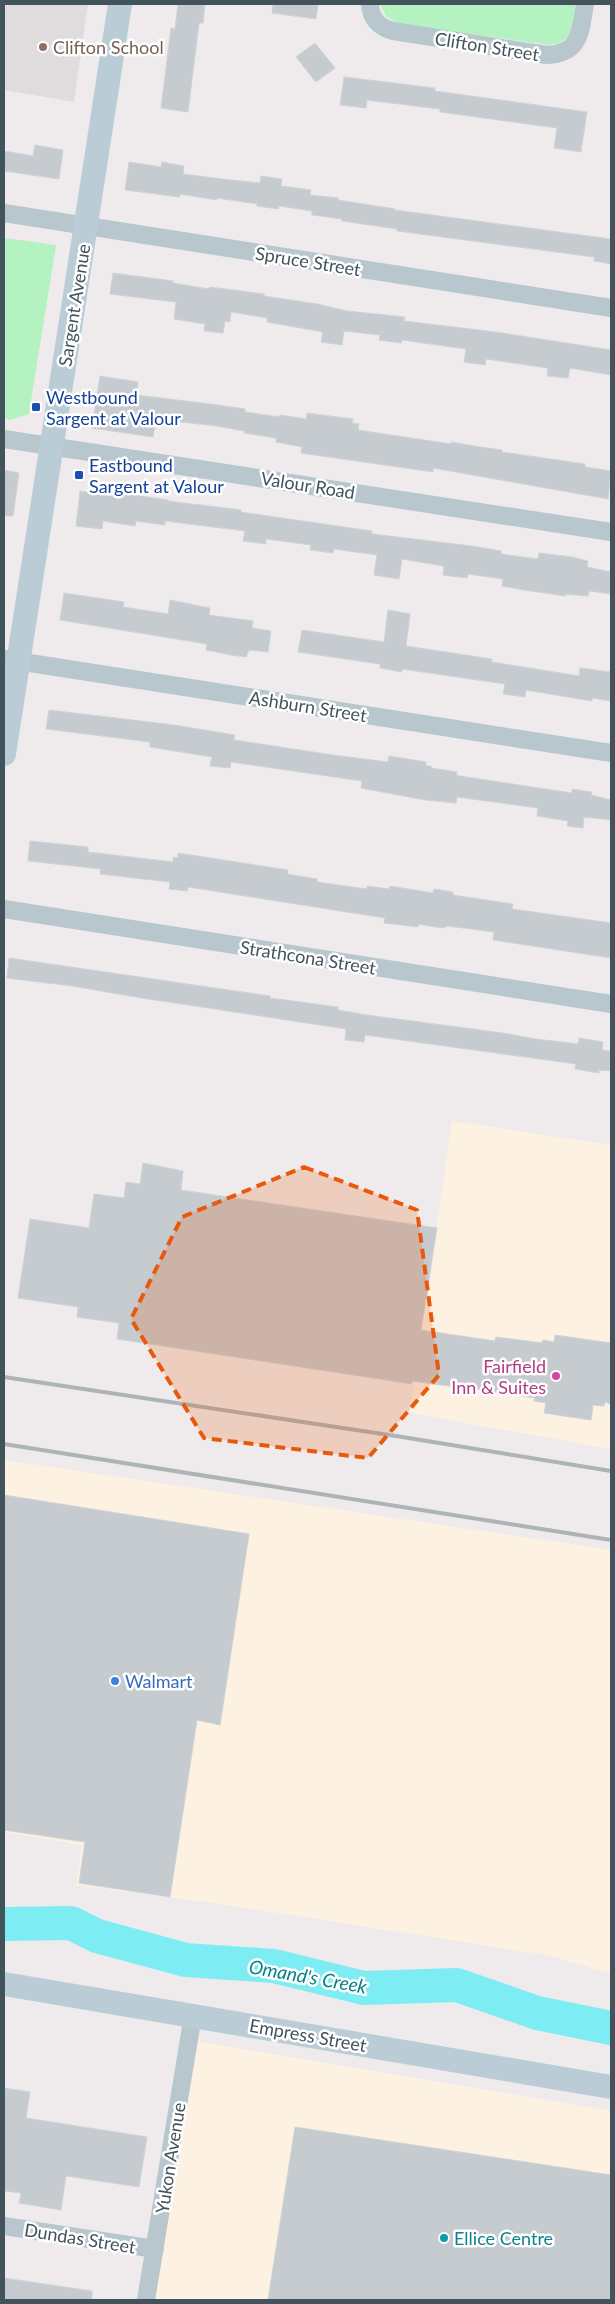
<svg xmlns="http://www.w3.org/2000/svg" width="615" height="2304" font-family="Lato,sans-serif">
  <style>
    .commercial { fill: #fdf1e1 }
    .education { fill: #e0dcde }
    .green { fill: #b5f2c2 }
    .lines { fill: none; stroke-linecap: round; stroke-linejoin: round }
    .river { stroke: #7eedf3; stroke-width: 34 }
    .building { fill: #c5cbcf; stroke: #cfd3d8 }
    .street { stroke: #b8c7cd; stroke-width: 18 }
    .secondary { stroke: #baccd5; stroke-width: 24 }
    .rail { stroke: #adb3b7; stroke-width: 4 }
    .marked { fill: #e8590c; fill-opacity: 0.2; stroke: #e8590c; stroke-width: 4; stroke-dasharray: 10 6; stroke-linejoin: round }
    .education-dot { fill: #8d6e63; stroke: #fff; stroke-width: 2 }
    .transit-dot { fill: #1a4fb4; stroke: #fff; stroke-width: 2 }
    .hotel-dot { fill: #d1479c; stroke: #fff; stroke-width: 2 }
    .shop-dot { fill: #3f7fe0; stroke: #fff; stroke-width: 2 }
    .culture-dot { fill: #0f9aa8; stroke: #fff; stroke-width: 2 }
    .labels { text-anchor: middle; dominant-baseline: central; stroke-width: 5; stroke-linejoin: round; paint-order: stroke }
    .street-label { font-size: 18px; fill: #43535b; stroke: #fff }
    .education-label { font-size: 18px; fill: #785e54; stroke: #fff; text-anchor: start }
    .transit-label { font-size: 18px; fill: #164399; stroke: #fff; text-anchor: start }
    .hotel-label { font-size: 18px; fill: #b23c85; stroke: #fff; text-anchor: end }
    .shop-label { font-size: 18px; fill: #366cbe; stroke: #fff; text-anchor: start }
    .culture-label { font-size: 18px; fill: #0d838f; stroke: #fff; text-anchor: start }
    .water-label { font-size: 19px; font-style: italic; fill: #058288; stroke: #fff }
  </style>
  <rect width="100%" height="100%" fill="#efebec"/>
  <g class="commercial">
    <polygon points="452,1121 611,1145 611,1449 410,1413"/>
    <polygon points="4,1460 611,1550 611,1974 547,1955 227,1905 76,1885 82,1845 4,1832"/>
    <polygon points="196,2041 611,2111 611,2300 151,2300"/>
  </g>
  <polygon class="education" points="4,4 88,4 74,102 4,90"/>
  <g class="green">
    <polygon points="380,4 576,4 571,35 559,43 549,45 399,24 386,16"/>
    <polygon points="4,238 56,245 29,414 10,420 4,418"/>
  </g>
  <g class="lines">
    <polyline class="river" points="4,1924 71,1923 97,1936 186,1960 274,1966 364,1988 457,1985 537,2013 611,2028"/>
  </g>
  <g class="building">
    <polygon points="178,4 205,4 203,23 199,23 188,112 161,108 171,28 175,29"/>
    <polygon points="273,4 318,4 316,19 272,13"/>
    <polygon points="315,43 335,68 316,82 296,57"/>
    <polygon points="344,77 435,88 435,91 587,112 581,152 554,148 557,128 440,112 440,109 367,100 366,108 340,105"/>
    <polygon points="35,145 63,150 59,179 4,171 4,151 33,156"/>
    <polygon points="129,162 161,167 162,162 184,166 183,174 231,180 260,183 261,176 282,179 281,186 311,190 310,195 338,198 338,200 395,209 395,210 611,239 611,264 594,261 594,257 397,231 397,229 342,221 342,219 312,215 312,211 279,206 278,209 257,206 257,204 217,198 217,200 180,194 180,197 125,190"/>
    <polygon points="113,273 173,281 173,283 209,289 210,287 264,294 264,296 317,304 347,311 405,317 404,321 496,332 611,350 611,375 570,368 568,378 547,376 548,368 486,359 485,365 464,362 466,349 402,340 401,343 379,340 380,335 344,331 342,345 321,342 323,332 267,322 267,318 231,312 230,322 225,321 223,333 204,331 205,324 174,319 176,302 110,294"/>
    <polygon points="100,376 138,382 136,395 218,405 245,409 245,412 280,417 280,415 306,419 307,413 353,419 352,423 359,424 358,430 451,444 451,442 474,446 502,450 502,452 585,464 585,467 611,471 608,499 433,468 433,472 301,453 302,447 276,442 276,438 244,433 244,431 216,426 156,419 153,437 92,428"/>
    <polygon points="4,470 19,473 13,516 4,516"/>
    <polygon points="123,486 141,489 140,496 168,500 168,501 241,510 241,512 372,531 372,534 472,546 501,551 501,554 538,559 539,553 572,557 588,561 587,567 611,572 611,594 589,591 588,596 566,594 566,596 524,590 502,586 503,579 468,574 467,578 443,575 444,566 402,559 399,579 374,575 377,555 334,549 333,553 310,550 311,545 266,539 266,544 243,541 245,531 165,521 165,525 136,521 135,526 103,521 102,529 76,526 80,491 121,497"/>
    <polygon points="64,593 124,602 123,607 168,614 170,600 210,608 209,615 253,621 252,628 271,631 268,652 249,650 246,657 231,655 206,650 207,644 60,620"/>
    <polygon points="388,610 410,614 406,646 492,659 492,662 579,676 580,668 611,672 611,701 592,698 592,701 526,690 525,697 503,694 505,684 402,669 402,672 380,668 380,664 298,652 302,630 384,642"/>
    <polygon points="49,710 174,725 235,735 234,740 333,755 388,762 389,756 426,762 426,766 431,766 431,768 457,772 456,775 460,776 572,793 572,789 592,792 591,795 611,800 611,820 584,817 583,828 567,826 568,821 537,816 538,808 457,797 456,803 425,800 361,788 362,781 231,762 230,768 210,766 212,757 150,747 150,742 46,729"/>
    <polygon points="30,841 88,847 88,852 173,862 173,857 178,858 178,853 288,870 287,874 317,879 317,882 367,889 367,886 389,889 390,886 433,893 434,889 453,892 453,895 513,904 512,909 611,923 611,958 493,940 494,932 448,926 442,928 418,924 418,927 384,923 385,918 188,887 187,891 169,889 170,882 100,874 101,869 28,861"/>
    <polygon points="9,958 270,996 270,998 338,1007 338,1010 367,1015 503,1033 536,1039 578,1044 579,1038 603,1042 602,1050 611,1051 611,1071 599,1070 599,1073 575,1069 576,1064 365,1035 364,1042 345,1040 346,1029 142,998 72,986 7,978"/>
    <polygon points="143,1163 183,1171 181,1190 437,1228 421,1330 495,1341 496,1337 542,1343 543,1340 554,1342 555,1335 611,1343 611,1404 605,1402 604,1406 593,1405 591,1420 544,1413 546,1403 534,1401 535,1398 412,1381 412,1384 117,1339 119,1323 77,1317 78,1307 18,1298 30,1219 89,1228 94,1194 124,1198 126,1182 140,1184"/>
    <polygon points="4,1495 249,1534 220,1725 197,1720 170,1897 79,1883 85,1842 4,1830"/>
    <polygon points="4,2088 30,2092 26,2118 147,2137 139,2187 66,2176 61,2210 19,2203 21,2193 4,2191"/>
    <polygon points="295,2127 611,2175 611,2300 268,2300"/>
    <polygon points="4,2278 92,2291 92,2300 4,2300"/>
  </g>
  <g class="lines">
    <g class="street">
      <path d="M370,4C371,19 378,27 393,31L547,55C581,53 580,32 585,4"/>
      <polyline points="4,213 611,308"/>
      <polyline points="4,439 611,532"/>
      <polyline points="4,659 611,753"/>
      <polyline points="4,909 611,1004"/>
      <polyline points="4,2226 155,2249"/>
      <polyline points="146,2300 193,2015"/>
    </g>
    <g class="secondary">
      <polyline points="4,754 120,4"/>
      <polyline points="4,1984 611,2087"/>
    </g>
    <g class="rail">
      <polyline points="4,1377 396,1436 611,1471"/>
      <polyline points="4,1444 611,1540"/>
    </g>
  </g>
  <path class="marked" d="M304,1167L417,1210L439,1375L368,1458L204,1438L131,1319L182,1217Z"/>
  <circle class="education-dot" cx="43" cy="47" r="5"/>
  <g class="transit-dot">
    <rect x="31" y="402" width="10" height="10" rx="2.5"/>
    <rect x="74" y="470" width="10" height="10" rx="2.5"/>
  </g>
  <circle class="hotel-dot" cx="556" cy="1376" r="5"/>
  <circle class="shop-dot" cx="115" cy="1681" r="5"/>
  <circle class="culture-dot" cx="444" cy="2238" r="5"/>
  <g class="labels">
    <g class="street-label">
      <text transform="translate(487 46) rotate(9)">Clifton Street</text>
      <text transform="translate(308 261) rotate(9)">Spruce Street</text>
      <text transform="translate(74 305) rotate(-81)">Sargent Avenue</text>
      <text transform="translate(308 485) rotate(9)">Valour Road</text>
      <text transform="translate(308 706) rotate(9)">Ashburn Street</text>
      <text transform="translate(308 957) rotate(9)">Strathcona Street</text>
      <text transform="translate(308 2035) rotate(10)">Empress Street</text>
      <text transform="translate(170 2158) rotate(-81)">Yukon Avenue</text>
      <text transform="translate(80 2238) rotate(9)">Dundas Street</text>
    </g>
    <g class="education-label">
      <text x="53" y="47">Clifton School</text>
    </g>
    <g class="transit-label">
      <text x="46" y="397">Westbound<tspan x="46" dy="21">Sargent at Valour</tspan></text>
      <text x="89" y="465">Eastbound<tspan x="89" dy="21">Sargent at Valour</tspan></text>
    </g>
    <g class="hotel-label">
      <text x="546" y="1366">Fairfield<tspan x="546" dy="21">Inn &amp; Suites</tspan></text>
    </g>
    <g class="shop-label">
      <text x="125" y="1681">Walmart</text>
    </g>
    <g class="culture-label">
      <text x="454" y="2238">Ellice Centre</text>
    </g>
    <g class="water-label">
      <text transform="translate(308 1976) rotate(10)">Omand's Creek</text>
    </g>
  </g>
  <rect width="615" height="2304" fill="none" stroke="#43535b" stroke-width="10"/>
</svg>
